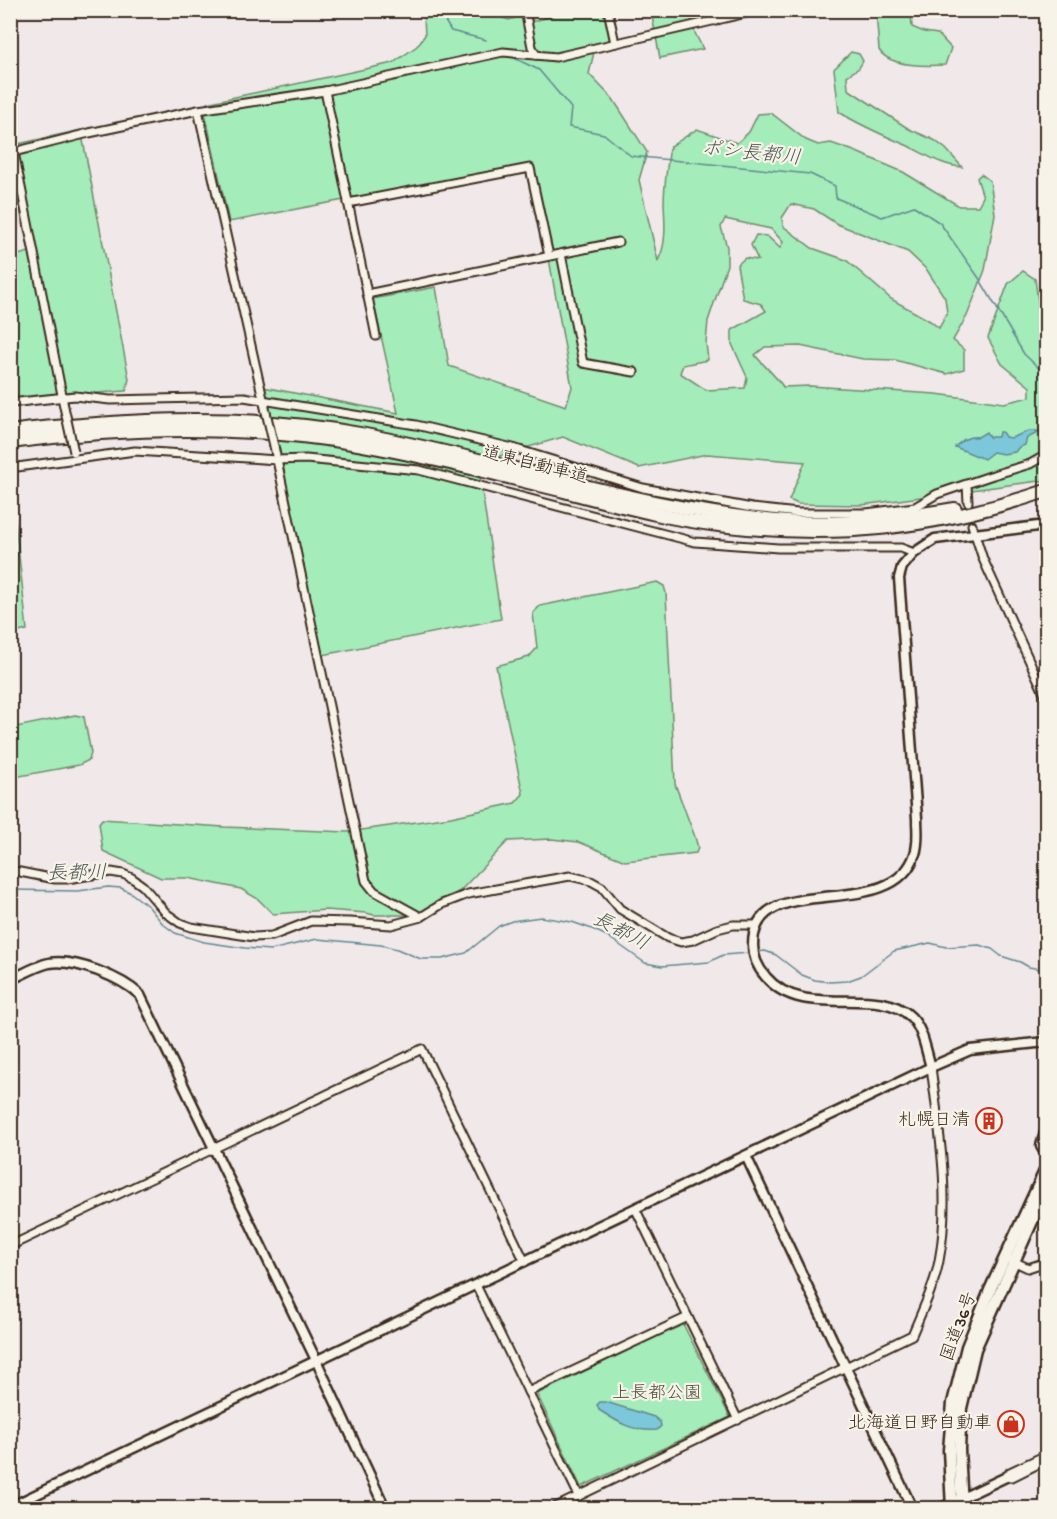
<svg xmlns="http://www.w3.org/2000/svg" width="1057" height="1519" font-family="'Gochi Hand','Klee One',sans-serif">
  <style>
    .green { fill: #a4ecba; stroke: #708b6c; stroke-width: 1.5; fill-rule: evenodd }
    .water { fill: #7bc7da; stroke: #61888f; stroke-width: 1.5 }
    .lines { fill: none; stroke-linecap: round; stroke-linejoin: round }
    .stream { stroke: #61888f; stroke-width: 1.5 }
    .minor-casing { stroke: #3b2a1e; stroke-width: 11 }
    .tertiary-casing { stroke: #3b2a1e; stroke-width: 13 }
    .trunk-casing { stroke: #3b2a1e; stroke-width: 15 }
    .motorway-casing { stroke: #3b2a1e; stroke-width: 16 }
    .minor { stroke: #f7f3e8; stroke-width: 7 }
    .tertiary { stroke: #f7f3e8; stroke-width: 8 }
    .trunk { stroke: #f7f3e8; stroke-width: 10 }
    .motorway { stroke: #f7f3e8; stroke-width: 12 }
    .minor-bridge-casing { stroke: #3b2a1e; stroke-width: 11; stroke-linecap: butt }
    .minor-bridge { stroke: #f7f3e8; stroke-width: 7 }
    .labels { text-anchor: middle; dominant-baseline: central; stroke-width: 4.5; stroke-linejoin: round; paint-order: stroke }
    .street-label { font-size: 18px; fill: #3b2a1e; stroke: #f7f3e8 }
    .poi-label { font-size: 18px; fill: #3b2a1e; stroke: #f7f3e8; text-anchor: end }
    .park-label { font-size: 18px; fill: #50513d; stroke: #f7f3e8 }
    .water-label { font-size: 20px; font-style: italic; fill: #4e5956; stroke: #f7f3e8 }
  </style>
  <rect width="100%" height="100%" fill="#f0e8e9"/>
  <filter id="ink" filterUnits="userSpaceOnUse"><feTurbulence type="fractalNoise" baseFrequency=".0167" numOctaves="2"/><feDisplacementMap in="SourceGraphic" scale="12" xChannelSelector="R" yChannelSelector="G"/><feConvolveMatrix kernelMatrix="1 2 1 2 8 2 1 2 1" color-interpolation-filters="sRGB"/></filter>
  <g filter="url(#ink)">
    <g class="green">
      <path d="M417,11H479L509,20L521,16L535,21L552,16L551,11H606L612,40L607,47L594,52L589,74L613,99L647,152L639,180L658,261C667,243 665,224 664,204C664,185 667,166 670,147L697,129L737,143L749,132L758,114L771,113L806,140L818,145L831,143L854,151L903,172L959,206H978L983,197L977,178L981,174L990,181L995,214L985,270L967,316L953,340L964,350V369L947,374L895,360L863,359L800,346L765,347L755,355C761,363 780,380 783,387L810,386L936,394L1004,403L1030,397V387L1002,364L988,338L1008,284L1023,271L1035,279L1039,308L1046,314V480L862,505L798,504L789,500L805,462L707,454L639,468L563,437L508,453L478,464L501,619L323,655L319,652L263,387L398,413L373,299L436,287L449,366L566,406L572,387L532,164L229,222L205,113L207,103L393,63L417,46L425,35L424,18ZM791,204L814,209L837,224L908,252L927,270L945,298L947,313L939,328L930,321L891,299L846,260L812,248L783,226L782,218ZM725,219L771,229L783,242L780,248L767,236L756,235L751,245L758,260L745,258L737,265L743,299L761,304L766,311L732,330V344L747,377L745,388L706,390L680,373L683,365L708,360L706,343L708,321L727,265V247L721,227Z"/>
      <polygon points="651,11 689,11 695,33 703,49 660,58"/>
      <path d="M876,11H911L912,27L924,32L938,34L951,48L945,65C928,66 889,67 879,50Z"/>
      <path d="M851,52L859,54L863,61L859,68L847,76L848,89L909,129L934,140L946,149L962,167C941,166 924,153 906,145C883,135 861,126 839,112L834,69Z"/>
      <polygon points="10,113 18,121 16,138 18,144 81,130 129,379 126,391 11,399 11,257 29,252 17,195 11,195"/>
      <polygon points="11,482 27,630 11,634 10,634"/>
      <polygon points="657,582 664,586 666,593 675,784 695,837 698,848 696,853 625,861 579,842 551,839 508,841 460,891 418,915 374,915 366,913 326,910 273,914 258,899 241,889 188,878 161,878 103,851 99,823 102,819 224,827 348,832 451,817 515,803 523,794 496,666 529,657 537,648 533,613 540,606"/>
      <polygon points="75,715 84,717 91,753 89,760 79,765 14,777 16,819 11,819 11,728"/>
      <polygon points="683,1324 730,1417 581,1487 537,1394"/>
    </g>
    <g class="water">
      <path d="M1029,431H1042L1027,438L1025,445L1018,448L1015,452L1003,454L993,452L984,459L955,447C962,440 968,436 978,437L986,432L989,437H998L999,432H1002L1005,437L1011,438Z"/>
      <path d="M600,1402H606L654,1417L660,1422L661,1426L657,1430C633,1432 619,1423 599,1410L597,1405Z"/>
    </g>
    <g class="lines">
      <g class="stream">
        <polyline points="444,10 445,21 451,31 486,40"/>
        <polyline points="510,56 539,70 571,108 569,127 604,134 631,156 810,174 835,186 836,198 882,217 914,206 940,223 979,278 1024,354 1046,375"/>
        <polyline points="10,890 78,891 108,887 121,888 131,893 148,906 163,924 175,933 204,942 245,948 271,950 317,939 381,945 397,949 421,959 442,959 466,953 499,926 512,921 541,917 572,922 592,929 607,936 645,963 662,966 709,962 723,955 750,953"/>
        <polyline points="757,952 765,951 776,955 802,975 815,980 830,982 847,981 861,976 894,951 930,943 946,947 979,945 992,949 1001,956 1020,962 1029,967 1046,970"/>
      </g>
      <defs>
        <g id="minor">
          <polyline points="525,10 532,47 536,55"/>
          <polyline points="608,10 615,43"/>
          <polyline points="714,10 716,21"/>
          <polyline points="325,91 376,336"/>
          <polyline points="198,110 266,412"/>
          <polyline points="14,152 63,400"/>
          <polyline points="10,153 89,133 198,110 325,91 503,52 556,57 760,10"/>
          <polyline points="348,203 530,168 549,256"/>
          <polyline points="561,254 583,363 634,372"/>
          <polyline points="367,294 618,242"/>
          <polyline points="10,403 75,396 110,400 244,397 416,425 513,448 643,488 752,508 798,513 866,513 915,507 937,494 990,476 1030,464 1046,455"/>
          <polyline points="274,446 366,881 374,891 421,917"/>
          <polyline points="10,468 135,451 277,460 306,459 419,470 695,542 778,548 901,548 914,553"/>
          <polyline points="967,485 968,502"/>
          <polyline points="972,525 983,559 1046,697"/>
          <polyline points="10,870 55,879 67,879 111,872 123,874 132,878 143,886 166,913 180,923 191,927 254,937 272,936 311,921 350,922 391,925 421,917 442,904 468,894 570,876 591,881 602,887 620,909 668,938 681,942 693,940 717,929 733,925 757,925"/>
          <polyline points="636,1210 738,1420"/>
          <polyline points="10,1246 422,1049 525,1262"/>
          <polyline points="1011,1260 1028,1268 1046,1262"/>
          <polyline points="476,1285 579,1496"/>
          <polyline points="528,1392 688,1317"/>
          <polyline points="1006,1477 1010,1472 1046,1455"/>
          <polyline points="1006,1477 1012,1477 1046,1460"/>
          <path d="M554,1508L912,1335C922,1311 934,1287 939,1261C951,1198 939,1130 931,1067"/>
        </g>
        <g id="tertiary">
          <path d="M10,980C23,974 36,966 49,963C75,958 122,978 140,995L316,1360L385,1508"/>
          <path d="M931,1067C926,1051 923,1029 911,1017C876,982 804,1022 766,977C758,968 753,957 753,945C753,866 892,926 915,854C919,842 917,830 917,818L899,578L902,567L914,553L935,539L1046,525"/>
          <polyline points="746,1156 912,1508"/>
          <path d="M10,1507C317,1360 625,1215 931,1067L970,1050L1046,1042"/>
          <polyline points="941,1508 1006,1477"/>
        </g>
        <g id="trunk">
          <polyline points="1046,1133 1042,1146 1046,1152"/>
          <polyline points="952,1508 949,1450 953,1403 967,1347 991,1288 1046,1169"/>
          <polyline points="962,1508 959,1449 961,1408 975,1349 1046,1190"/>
        </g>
        <g id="motorway">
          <path d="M10,432C39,427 68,426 97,424C184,417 273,418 360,434C503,460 641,510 787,522C843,526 900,518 955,509"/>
          <path d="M10,442C125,427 244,424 358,444C427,456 496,474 564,491C615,504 667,519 719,525C836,539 934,529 1046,491"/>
        </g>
      </defs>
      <use href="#minor" class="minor-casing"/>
      <use href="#tertiary" class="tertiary-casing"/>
      <use href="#trunk" class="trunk-casing"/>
      <use href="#motorway" class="motorway-casing"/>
      <use href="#minor" class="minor"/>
      <use href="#tertiary" class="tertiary"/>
      <use href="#trunk" class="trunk"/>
      <use href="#motorway" class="motorway"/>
      <defs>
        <g id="minor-bridge">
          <polyline points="63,402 74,452"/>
          <polyline points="266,412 274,446"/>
        </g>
      </defs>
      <use href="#minor-bridge" class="minor-bridge-casing"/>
      <use href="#minor-bridge" class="minor-bridge"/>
    </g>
  </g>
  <defs>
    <symbol id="building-ring" viewBox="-11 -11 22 22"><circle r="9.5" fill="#f7f3e8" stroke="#c8321e" stroke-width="1.5"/><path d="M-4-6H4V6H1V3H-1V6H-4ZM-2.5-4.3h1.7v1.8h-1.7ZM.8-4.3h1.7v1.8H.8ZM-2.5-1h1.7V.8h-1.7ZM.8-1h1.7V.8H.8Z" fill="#c8321e"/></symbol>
    <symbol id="shop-ring" viewBox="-11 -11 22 22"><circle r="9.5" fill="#f7f3e8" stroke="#c8321e" stroke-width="1.5"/><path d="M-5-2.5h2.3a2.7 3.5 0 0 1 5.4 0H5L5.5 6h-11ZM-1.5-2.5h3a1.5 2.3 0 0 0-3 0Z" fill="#c8321e"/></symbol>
  </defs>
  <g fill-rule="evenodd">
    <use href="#building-ring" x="974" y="1106" width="30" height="30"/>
    <use href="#shop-ring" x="996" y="1409" width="30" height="30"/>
  </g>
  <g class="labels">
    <g class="street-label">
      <text transform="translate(535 466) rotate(14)">道東自動車道</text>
      <text transform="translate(960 1327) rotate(-70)">国道36号</text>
    </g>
    <g class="poi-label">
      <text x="970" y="1121">札幌日清</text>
      <text x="992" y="1424">北海道日野自動車</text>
    </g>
    <g class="park-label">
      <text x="657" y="1394">上長都公園</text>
    </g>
    <g class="water-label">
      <text transform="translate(751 155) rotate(6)">ポシ長都川</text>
      <text transform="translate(77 875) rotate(-1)">長都川</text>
      <text transform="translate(620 933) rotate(28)">長都川</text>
    </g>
  </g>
  <rect width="1057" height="1519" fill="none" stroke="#f7f3e8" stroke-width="36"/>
  <rect x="18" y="18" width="1021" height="1483" fill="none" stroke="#3b2a1e" stroke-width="2" filter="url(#ink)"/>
</svg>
